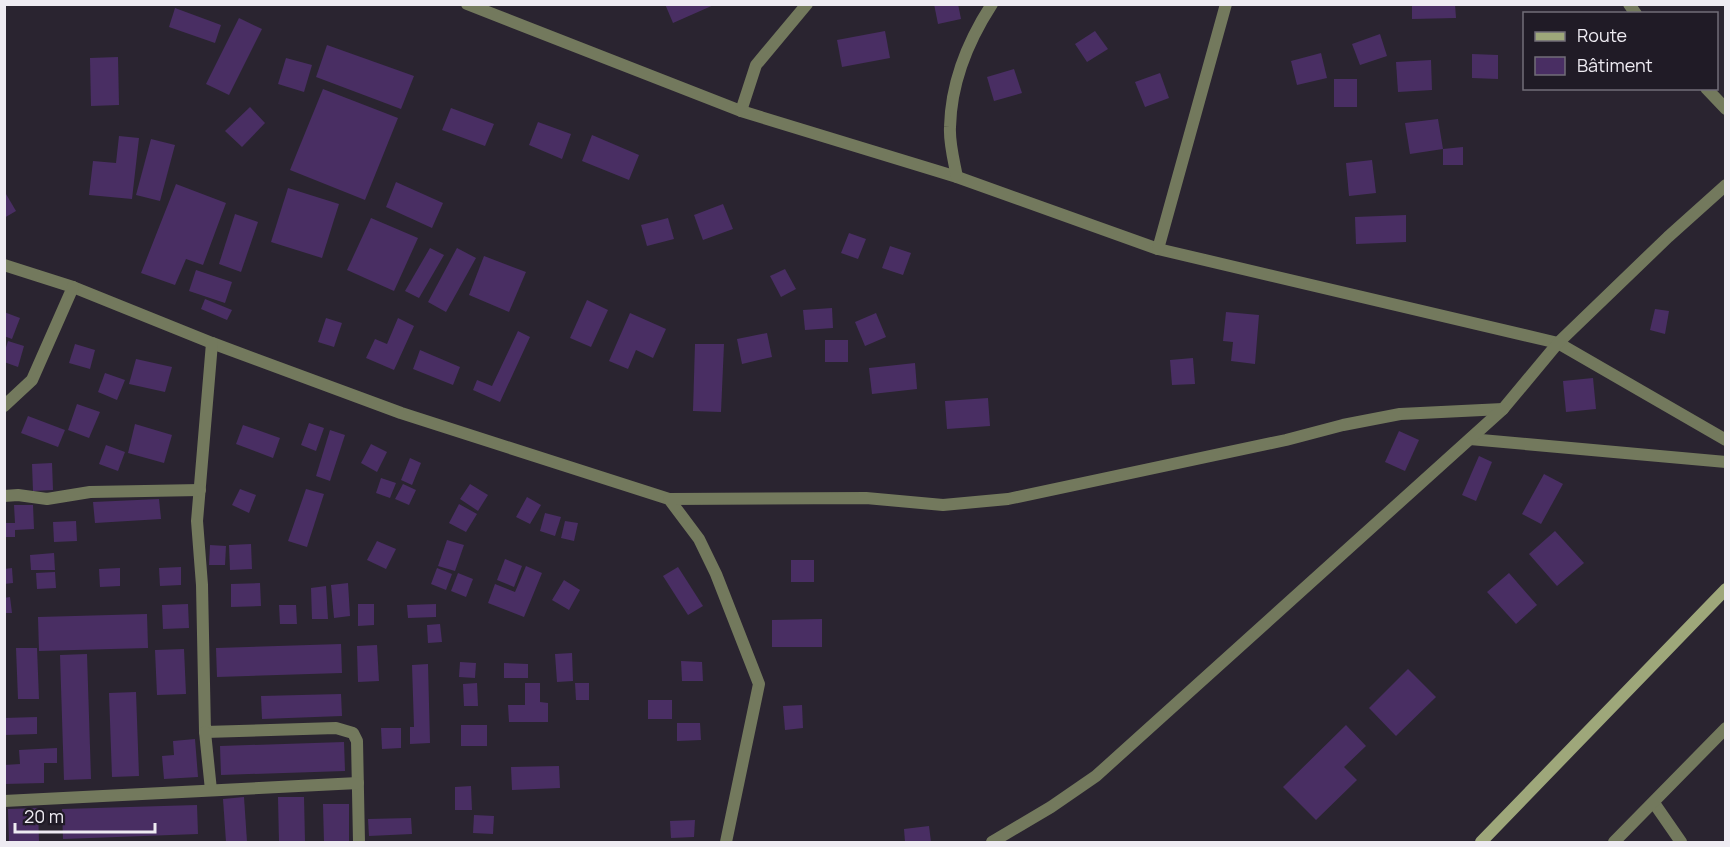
<svg xmlns="http://www.w3.org/2000/svg" width="1730" height="847" font-family="Manrope,sans-serif">
  <style>
    .building { fill: #492e63 }
    .lines { fill: none; stroke-linecap: round; stroke-linejoin: round }
    .street { stroke: #73795d; stroke-width: 12 }
    .secondary { stroke: #9ea77a; stroke-width: 12 }
  </style>
  <rect width="100%" height="100%" fill="#2a2430"/>
  <g class="building">
    <polygon points="665,4 716,4 673,23"/>
    <polygon points="934,4 958,4 961,19 938,24"/>
    <polygon points="1412,4 1455,4 1456,18 1412,19"/>
    <polygon points="175,8 221,25 215,43 169,27"/>
    <polygon points="239,18 262,29 229,95 206,84"/>
    <polygon points="885,31 890,58 842,67 837,40"/>
    <polygon points="1095,31 1108,49 1087,62 1075,44"/>
    <polygon points="1380,34 1387,56 1360,65 1352,44"/>
    <polygon points="327,45 414,76 401,109 316,77"/>
    <polygon points="1321,53 1327,78 1297,85 1291,61"/>
    <polygon points="1472,54 1498,55 1498,79 1472,78"/>
    <polygon points="118,57 119,105 91,106 90,58"/>
    <polygon points="286,58 312,65 304,92 278,84"/>
    <polygon points="1431,60 1432,90 1398,92 1396,62"/>
    <polygon points="1014,69 1022,93 994,101 987,77"/>
    <polygon points="1160,73 1169,98 1145,107 1135,82"/>
    <rect x="1334" y="79" width="23" height="28"/>
    <polygon points="323,89 398,118 365,200 290,170"/>
    <polygon points="250,107 265,123 242,147 225,131"/>
    <polygon points="451,108 494,124 485,146 442,130"/>
    <polygon points="1438,119 1443,149 1463,147 1463,165 1443,165 1443,149 1410,154 1405,123"/>
    <polygon points="538,122 571,134 562,159 529,145"/>
    <polygon points="592,135 639,155 629,180 582,161"/>
    <polygon points="119,136 139,138 132,199 89,195 93,161 116,163"/>
    <polygon points="151,139 175,145 160,201 136,195"/>
    <polygon points="1372,160 1376,193 1349,196 1346,163"/>
    <polygon points="396,182 443,203 432,228 386,207"/>
    <polygon points="176,184 226,203 203,265 186,259 175,285 141,273"/>
    <polygon points="288,188 339,204 322,258 271,242"/>
    <polygon points="6,194 16,211 4,218 4,195"/>
    <polygon points="723,204 733,229 703,240 694,215"/>
    <polygon points="235,214 258,222 241,272 219,264"/>
    <polygon points="1406,215 1406,242 1356,244 1355,217"/>
    <polygon points="371,218 418,238 394,291 347,270"/>
    <polygon points="668,218 674,239 647,246 641,225"/>
    <polygon points="849,233 866,239 858,259 841,253"/>
    <polygon points="890,246 911,253 903,275 882,268"/>
    <polygon points="430,248 444,255 419,298 405,291"/>
    <polygon points="457,248 476,258 446,312 428,302"/>
    <polygon points="484,256 526,272 509,312 469,295"/>
    <polygon points="785,269 796,289 781,297 770,276"/>
    <polygon points="196,270 232,282 225,303 189,291"/>
    <polygon points="205,299 232,310 227,320 201,309"/>
    <polygon points="587,300 608,310 591,347 570,338"/>
    <polygon points="832,308 833,328 805,330 803,310"/>
    <polygon points="1655,309 1669,311 1665,334 1650,330"/>
    <polygon points="4,312 20,318 12,339 4,336"/>
    <polygon points="1226,312 1259,315 1255,364 1231,361 1233,342 1223,341"/>
    <polygon points="630,313 666,329 653,358 636,350 628,369 609,361"/>
    <polygon points="876,313 886,337 865,346 855,322"/>
    <polygon points="326,318 342,323 334,347 318,342"/>
    <polygon points="398,318 414,326 394,370 366,358 375,339 387,344"/>
    <polygon points="518,331 530,337 500,402 473,390 477,380 492,386"/>
    <polygon points="767,333 772,357 742,364 737,339"/>
    <rect x="825" y="340" width="23" height="22"/>
    <polygon points="8,341 24,346 18,367 4,362 4,354"/>
    <polygon points="75,344 95,350 90,369 69,363"/>
    <polygon points="695,344 724,344 721,412 693,411"/>
    <polygon points="420,350 460,367 453,385 413,369"/>
    <polygon points="1193,358 1195,384 1172,385 1170,360"/>
    <polygon points="136,359 172,367 165,392 129,384"/>
    <polygon points="915,363 917,389 872,394 869,368"/>
    <polygon points="105,373 125,380 117,400 98,392"/>
    <polygon points="1593,378 1596,409 1566,412 1563,381"/>
    <polygon points="988,398 990,426 947,429 945,401"/>
    <polygon points="77,404 100,412 89,438 68,430"/>
    <polygon points="28,416 65,430 58,447 21,433"/>
    <polygon points="309,423 324,428 316,451 301,445"/>
    <polygon points="135,424 172,435 164,463 128,453"/>
    <polygon points="243,425 280,438 273,458 236,444"/>
    <polygon points="330,430 345,435 330,481 316,476"/>
    <polygon points="1399,431 1419,440 1405,471 1385,462"/>
    <polygon points="371,444 387,452 377,472 361,463"/>
    <polygon points="106,445 125,452 118,471 99,464"/>
    <polygon points="1479,456 1492,462 1476,501 1462,495"/>
    <polygon points="410,458 421,463 412,485 401,480"/>
    <polygon points="52,463 53,490 33,491 32,464"/>
    <polygon points="1544,474 1563,484 1541,524 1522,514"/>
    <polygon points="381,478 396,483 390,498 376,493"/>
    <polygon points="403,484 416,490 409,505 395,499"/>
    <polygon points="470,484 488,495 478,511 460,499"/>
    <polygon points="240,489 256,495 249,513 232,505"/>
    <polygon points="306,489 324,494 307,547 288,541"/>
    <polygon points="527,497 541,505 530,524 516,517"/>
    <polygon points="159,499 161,519 95,523 93,502"/>
    <polygon points="459,504 477,514 466,532 449,523"/>
    <polygon points="14,505 33,505 34,529 15,530 15,537 4,537 4,523 15,523"/>
    <polygon points="545,513 561,517 555,536 540,531"/>
    <polygon points="76,521 77,541 54,542 53,522"/>
    <polygon points="565,521 578,523 574,541 561,538"/>
    <polygon points="1555,531 1584,563 1557,586 1529,554"/>
    <polygon points="447,540 464,545 455,571 438,566"/>
    <polygon points="377,541 396,549 386,569 367,560"/>
    <polygon points="251,544 252,569 230,570 229,545"/>
    <polygon points="210,545 226,546 225,565 209,565"/>
    <polygon points="54,553 55,570 31,570 30,555"/>
    <polygon points="505,559 522,566 514,587 497,580"/>
    <rect x="791" y="560" width="23" height="22"/>
    <polygon points="526,566 542,573 524,617 488,603 495,584 515,592"/>
    <polygon points="181,567 181,585 160,586 159,568"/>
    <polygon points="678,567 703,606 688,615 663,576"/>
    <polygon points="12,568 13,583 4,584 4,569"/>
    <polygon points="120,568 120,586 100,587 99,569"/>
    <polygon points="437,568 452,574 446,590 431,584"/>
    <polygon points="55,572 56,588 37,589 36,573"/>
    <polygon points="458,573 473,579 466,597 451,591"/>
    <polygon points="1509,573 1537,605 1516,624 1487,592"/>
    <polygon points="564,580 580,590 569,610 552,600"/>
    <polygon points="260,583 261,606 231,607 231,584"/>
    <polygon points="348,583 350,616 334,618 331,585"/>
    <polygon points="326,586 328,619 312,619 311,588"/>
    <polygon points="10,597 12,613 4,613 4,598"/>
    <polygon points="188,604 189,628 163,629 162,605"/>
    <polygon points="358,604 374,604 374,625 358,626"/>
    <polygon points="436,604 436,617 408,618 407,605"/>
    <polygon points="279,605 296,605 297,624 280,624"/>
    <polygon points="147,614 148,648 39,651 38,617"/>
    <polygon points="822,619 822,647 772,647 772,620"/>
    <polygon points="440,624 442,642 428,643 427,625"/>
    <polygon points="341,644 342,673 217,677 216,648"/>
    <polygon points="377,645 379,681 358,682 357,646"/>
    <polygon points="16,648 37,648 39,699 18,699"/>
    <polygon points="184,649 186,694 157,695 155,650"/>
    <polygon points="572,653 573,681 557,682 555,654"/>
    <polygon points="87,654 91,779 64,780 60,655"/>
    <polygon points="681,661 702,662 703,681 682,681"/>
    <polygon points="460,662 476,663 475,678 459,677"/>
    <polygon points="504,663 528,664 528,678 504,678"/>
    <polygon points="428,664 430,743 410,744 410,727 414,727 412,665"/>
    <polygon points="1408,669 1436,697 1396,736 1369,708"/>
    <polygon points="477,683 478,706 464,706 463,684"/>
    <polygon points="525,683 540,683 540,702 548,703 548,722 509,722 508,705 525,705"/>
    <polygon points="575,683 589,683 589,700 576,700"/>
    <polygon points="136,692 139,776 112,777 109,693"/>
    <polygon points="341,694 342,716 262,719 261,696"/>
    <rect x="648" y="700" width="24" height="19"/>
    <polygon points="802,705 803,728 785,730 783,706"/>
    <polygon points="37,717 37,734 4,735 4,718"/>
    <polygon points="677,723 700,723 701,740 677,741"/>
    <rect x="461" y="725" width="26" height="21"/>
    <polygon points="1346,725 1366,746 1344,767 1357,780 1316,820 1283,787"/>
    <polygon points="381,728 401,728 401,748 382,749"/>
    <polygon points="195,739 198,777 164,779 162,756 174,755 173,741"/>
    <polygon points="344,742 345,771 221,775 220,746"/>
    <polygon points="57,748 57,763 44,763 44,783 4,784 4,765 20,764 19,750"/>
    <polygon points="559,766 560,788 512,790 511,767"/>
    <polygon points="471,786 472,810 455,810 455,787"/>
    <polygon points="244,797 247,842 226,842 223,799"/>
    <polygon points="278,797 304,797 305,842 279,842"/>
    <polygon points="323,804 349,804 349,842 324,842"/>
    <polygon points="197,805 198,834 63,839 62,809"/>
    <polygon points="38,808 39,842 9,842 8,809"/>
    <polygon points="474,815 494,816 493,834 473,833"/>
    <polygon points="411,818 412,834 369,836 368,819"/>
    <polygon points="695,820 694,837 671,838 670,821"/>
    <polygon points="929,826 931,842 905,842 904,829"/>
  </g>
  <g class="lines">
    <g class="street">
      <polyline points="467,4 741,111 957,177 1158,249 1558,343 1726,440"/>
      <polyline points="1629,4 1636,14"/>
      <polyline points="1706,88 1726,109"/>
      <polyline points="741,111 756,65 807,4"/>
      <path d="M957,177C954,161 949,143 950,127C951,82 968,41 992,4"/>
      <polyline points="1158,249 1226,4"/>
      <polyline points="4,265 73,287 212,343 401,413 669,499 699,539 716,574 759,684 726,842"/>
      <polyline points="212,343 197,521 202,585 205,732 336,728 353,733 357,741 359,842"/>
      <polyline points="4,406 32,380 73,287"/>
      <polyline points="1470,439 1726,462"/>
      <polyline points="4,496 18,495 47,499 90,492 200,490"/>
      <polyline points="669,499 866,498 943,505 1008,499 1286,440 1343,425 1400,414 1503,409"/>
      <polyline points="205,732 211,790"/>
      <polyline points="4,801 358,783"/>
      <polyline points="1654,803 1681,842"/>
      <polyline points="992,842 1051,807 1096,776 1503,409 1558,343 1668,237 1726,185"/>
      <polyline points="1614,842 1726,728"/>
    </g>
    <polyline class="secondary" points="1481,842 1726,589"/>
  </g>
  <rect width="1730" height="847" fill="none" stroke="#eeebf2" stroke-width="12"/>
  <rect x="1523" y="12" width="195" height="78" fill="#201b26" stroke="#726e78" stroke-width="1.5"/>
  <rect x="1535" y="32" width="30" height="9" fill="#9ea77a" stroke="#726e78" stroke-width="1.5"/>
  <text x="1577" y="42" font-size="18" fill="#eeebf2">Route</text>
  <rect x="1535" y="57" width="30" height="18" fill="#492e63" stroke="#726e78" stroke-width="1.5"/>
  <text x="1577" y="72" font-size="18" fill="#eeebf2">Bâtiment</text>
  <path d="M15 823v9h140v-9" fill="none" stroke="#eeebf2" stroke-width="3"/>
  <text x="24" y="823" font-size="18" fill="#eeebf2" stroke="#201b26" stroke-width="4.5" paint-order="stroke">20 m</text>
</svg>
